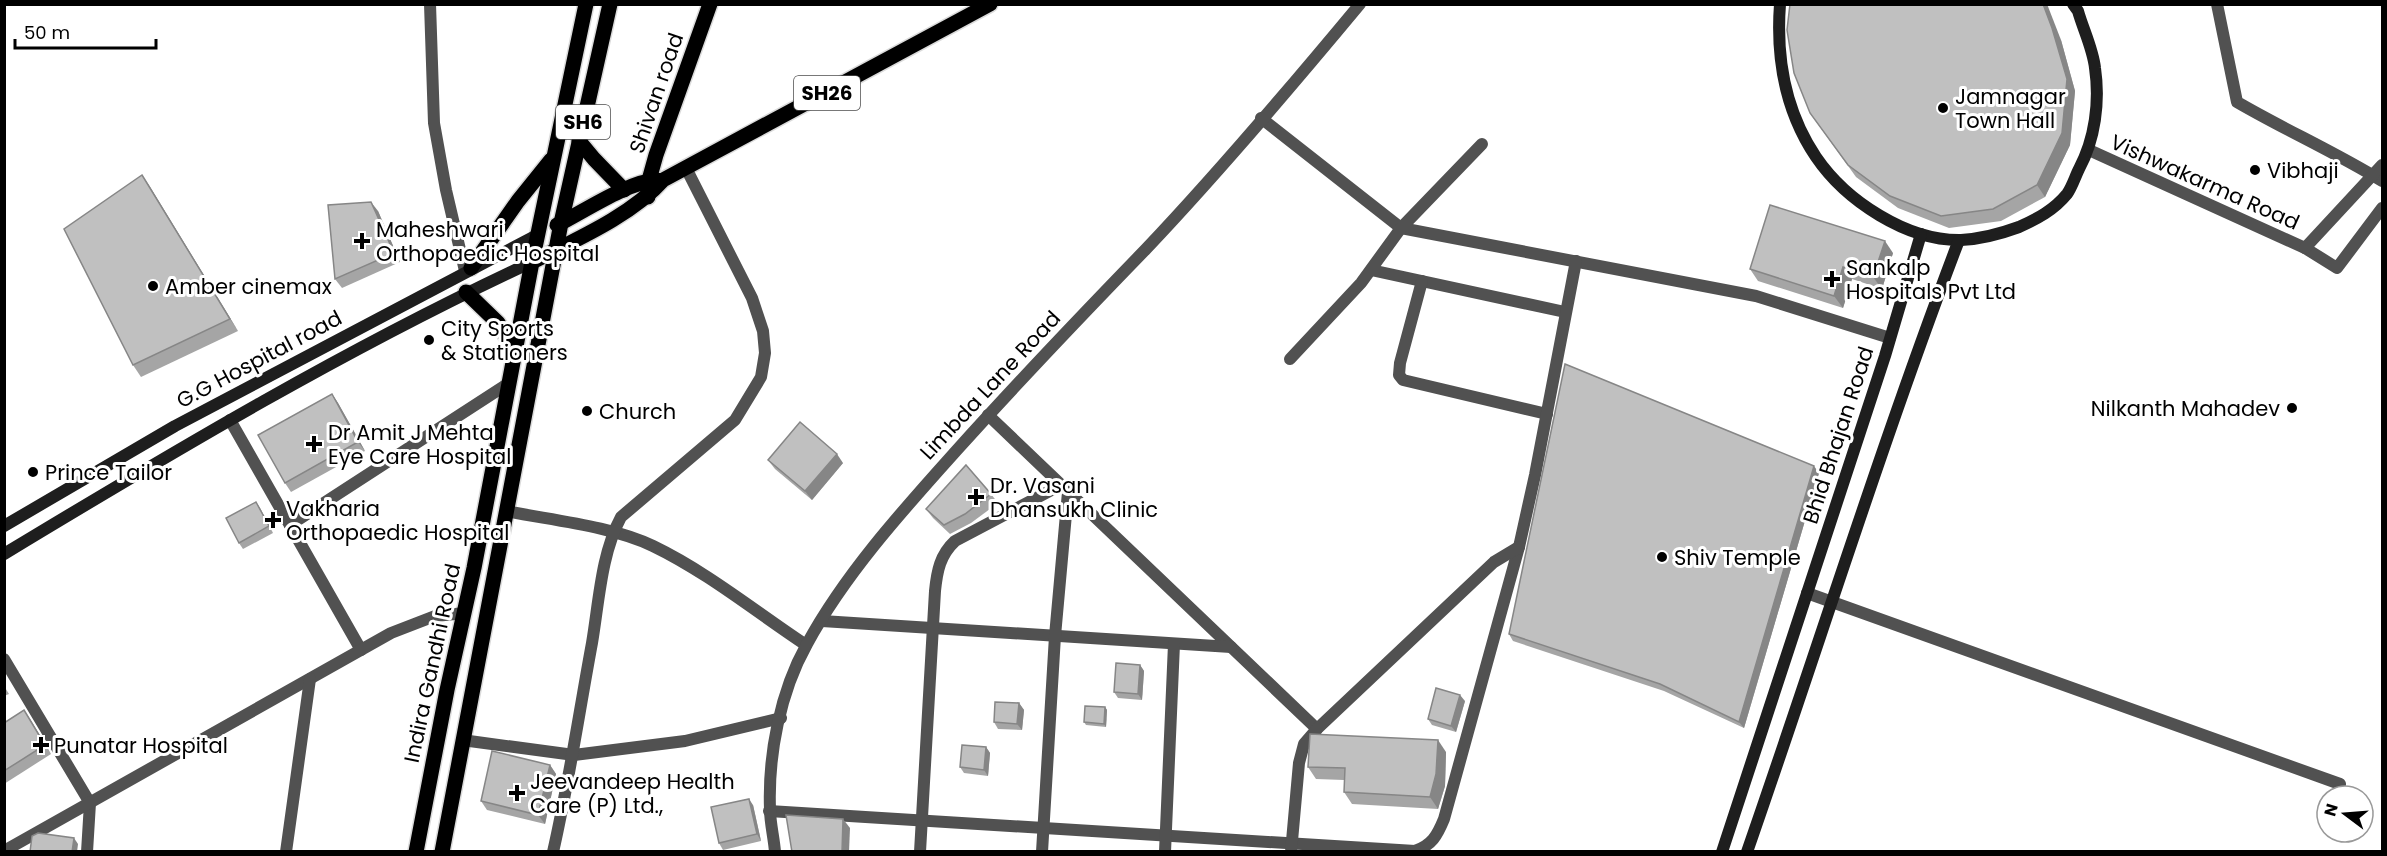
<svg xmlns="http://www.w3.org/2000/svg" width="2387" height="856" font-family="Poppins,sans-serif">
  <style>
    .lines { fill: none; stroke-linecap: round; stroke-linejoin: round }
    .primary-casing { stroke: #dbdbdb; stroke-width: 18 }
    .minor { stroke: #515151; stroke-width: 12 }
    .secondary { stroke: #1e1e1e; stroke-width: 12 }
    .primary { stroke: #000; stroke-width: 15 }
    .wall { fill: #a5a5a5 }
    .shaded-wall { fill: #868686 }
    .building { fill: #c0c0c0; stroke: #868686; stroke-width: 1.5 }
    .poi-dot { fill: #000; stroke: #fff; stroke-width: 2 }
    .labels { text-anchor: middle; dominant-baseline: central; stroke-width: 6; stroke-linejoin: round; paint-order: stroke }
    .shield { fill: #fff; stroke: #4c4c4c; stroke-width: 1.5 }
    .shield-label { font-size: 20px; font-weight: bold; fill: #000 }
    .street-label { font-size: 21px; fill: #000; stroke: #fff }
    .poi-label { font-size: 21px; fill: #000; stroke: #fff; text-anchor: start }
  </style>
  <rect width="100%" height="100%" fill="#fff"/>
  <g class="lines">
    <defs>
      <g id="primary">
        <polyline points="579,141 594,159 624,190"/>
        <polyline points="648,197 649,180 656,155 710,4"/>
        <path d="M557,225C583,212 629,181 657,180"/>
        <path d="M532,262C575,240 631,216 663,180L990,4"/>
        <polyline points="471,268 518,201 551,160"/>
        <polyline points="466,292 498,323 515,351"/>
        <polyline points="416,852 447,690 474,568 532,262 586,4"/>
        <polyline points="442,852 561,223 610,4"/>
      </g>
    </defs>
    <use href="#primary" class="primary-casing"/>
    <g class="minor">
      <polyline points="430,4 434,123 446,190 465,271"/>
      <path d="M2217,4L2237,102C2285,130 2335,152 2382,181"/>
      <polyline points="1261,118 1401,228 1756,296 1890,338"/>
      <polyline points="2089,150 2305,248 2337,268 2382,208"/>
      <polyline points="2305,248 2382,165"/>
      <polyline points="1371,270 1565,312"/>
      <polyline points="1422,281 1400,363 1399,375 1403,380 1547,414"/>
      <polyline points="1290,359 1361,283 1401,228 1482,144"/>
      <polyline points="988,415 1317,729"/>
      <polyline points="230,420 361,650"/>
      <path d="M506,511C550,520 612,526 653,546C707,572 756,612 806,645"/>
      <polyline points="290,525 509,383"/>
      <polyline points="1807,593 2340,784"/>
      <polyline points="822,621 1231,647"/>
      <polyline points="4,659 90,803 87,852"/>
      <polyline points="462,740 574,755 685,741 781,718"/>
      <path d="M769,811L1415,851C1432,845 1437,836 1444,819L1519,547L1535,475L1576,261"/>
      <polyline points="4,851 391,633 435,616 465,613"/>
      <polyline points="286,852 310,679"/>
      <path d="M553,852C569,782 579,713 592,643C599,602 601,554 621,517L735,420L761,377L765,353L763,331L752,298L686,168"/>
      <path d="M775,852C774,838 770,823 770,809C768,755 780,692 807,644C845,574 903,510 956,451C1018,382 1082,315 1146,249C1220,171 1291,87 1360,4"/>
      <path d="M920,852L935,591C937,571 940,555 955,541L1061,485"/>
      <polyline points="1042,852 1055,636 1068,492"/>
      <polyline points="1165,852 1174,644"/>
      <polyline points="1291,852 1299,763 1304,744 1317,729 1494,562 1519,547"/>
    </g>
    <g class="secondary">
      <path d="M1780,4C1776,58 1785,111 1816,157C1846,201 1907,241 1961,240C1981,239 2000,234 2019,227C2037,219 2054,210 2067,194C2072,187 2075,177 2079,169C2095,139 2100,102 2095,68C2093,49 2083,29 2078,11L2073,4"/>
      <polyline points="4,526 175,426 537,235"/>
      <path d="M4,554C176,450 349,347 532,262"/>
      <polyline points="1722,852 1885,356 1921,234"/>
      <path d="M1747,852C1818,648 1882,442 1959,240"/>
    </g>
    <use href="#primary" class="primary"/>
  </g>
  <g class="wall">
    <polygon points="2061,40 2075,91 2070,145 2045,197 2001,221 1949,228 1898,208 1856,177 1810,113"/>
    <polygon points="142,175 150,187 238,331 141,377 133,365"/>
    <polygon points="378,211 400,262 342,288 335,279"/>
    <polygon points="1893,253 1882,289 1852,279 1843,308 1758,281 1750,269"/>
    <polygon points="332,394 338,403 365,451 291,492 285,483"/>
    <polygon points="768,460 843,463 812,500 775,469"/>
    <polygon points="1819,473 1744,728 1664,691 1513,641 1509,634"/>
    <polygon points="991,494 998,503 971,523 950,534 933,518 926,509"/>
    <polygon points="256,502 273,533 243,549 239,543"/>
    <polygon points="1140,665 1144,671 1142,700 1118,698 1114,692"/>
    <polygon points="4,686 9,694 4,696"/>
    <polygon points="1465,701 1456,732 1432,725 1428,719"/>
    <polygon points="1019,703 1024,710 1022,730 998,729 994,722"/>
    <polygon points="1105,707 1107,710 1106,727 1086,725 1084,722"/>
    <polygon points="30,719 51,754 4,784 4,723"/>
    <polygon points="986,747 990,753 988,776 964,773 960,767"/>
    <polygon points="1446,752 1445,786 1438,809 1352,804 1344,792 1344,780 1316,779 1308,767"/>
    <polygon points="550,765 556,774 545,824 487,810 481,801"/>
    <polygon points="753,805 761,841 723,850 719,843"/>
  </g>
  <g class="shaded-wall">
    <polygon points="2043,4 2047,4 2061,40 2075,91 2070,145 2045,197 2037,185"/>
    <polygon points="142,175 150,187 238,331 230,319"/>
    <polygon points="371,202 378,211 400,262 394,253"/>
    <polygon points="1885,241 1893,253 1882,289 1873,277"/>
    <polygon points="1843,267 1852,279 1843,308 1834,296"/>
    <polygon points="332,394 338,403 365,451 358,442"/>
    <polygon points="837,454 843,463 812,500 805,491"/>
    <polygon points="1814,466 1819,473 1744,728 1739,722"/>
    <polygon points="256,502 260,508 273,533 269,526"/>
    <polygon points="1140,665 1144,671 1142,700 1138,694"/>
    <polygon points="1460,695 1465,701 1456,732 1451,726"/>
    <polygon points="1019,703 1024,710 1022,730 1017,724"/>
    <polygon points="1105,707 1107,710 1106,727 1104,724"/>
    <polygon points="24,710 30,719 51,754 45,745"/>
    <polygon points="1438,740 1446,752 1445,786 1438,809 1430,797"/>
    <polygon points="986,747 990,753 988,776 984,770"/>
    <polygon points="550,765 556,774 545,824 538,815"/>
    <polygon points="749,799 753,805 761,841 757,834"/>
    <polygon points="843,819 850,828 849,852 842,852"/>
    <polygon points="74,838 78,844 77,852 72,852"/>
  </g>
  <g class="building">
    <polygon points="1790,4 2043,4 2052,28 2067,79 2062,133 2037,185 1993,209 1941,216 1890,196 1848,165 1810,113 1794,73 1787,30"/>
    <polygon points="142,175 230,319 133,365 64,229"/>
    <polygon points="371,202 394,253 335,279 328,205"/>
    <polygon points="1770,205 1885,241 1873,277 1843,267 1834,296 1750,269"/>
    <polygon points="1565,364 1814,466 1739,722 1660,684 1509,634"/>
    <polygon points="332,394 358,442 285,483 258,435"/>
    <polygon points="800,422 837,454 805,491 768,460"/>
    <polygon points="966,465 991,494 965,514 944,525 926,509"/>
    <polygon points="256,502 269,526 239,543 226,518"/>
    <polygon points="1116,663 1140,665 1138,694 1114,692"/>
    <polygon points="1436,688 1460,695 1451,726 1428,719"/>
    <polygon points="995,702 1019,703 1017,724 994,722"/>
    <polygon points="1085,706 1105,707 1104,724 1084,722"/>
    <polygon points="24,710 45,745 4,771 4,723"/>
    <polygon points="1310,734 1438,740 1436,774 1430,797 1344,792 1345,768 1308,767"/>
    <polygon points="962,745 986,747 984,770 960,767"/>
    <polygon points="492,751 550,765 538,815 481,801"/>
    <polygon points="749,799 757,834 719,843 711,807"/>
    <polygon points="786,815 843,819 842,852 792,852"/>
    <polygon points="38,833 74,838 72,852 30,852 32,836"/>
  </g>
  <g class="poi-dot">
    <circle cx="1943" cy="108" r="6"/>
    <circle cx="2255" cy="170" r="6"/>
    <path d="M359 232h6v6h6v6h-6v6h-6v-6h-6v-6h6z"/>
    <path d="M1829 270h6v6h6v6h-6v6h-6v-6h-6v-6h6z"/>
    <circle cx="153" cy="286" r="6"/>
    <circle cx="429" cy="340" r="6"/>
    <circle cx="2292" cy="408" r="6"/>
    <circle cx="587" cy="411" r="6"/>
    <path d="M311 435h6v6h6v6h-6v6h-6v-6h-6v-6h6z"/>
    <circle cx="33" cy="472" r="6"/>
    <path d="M973 488h6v6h6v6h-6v6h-6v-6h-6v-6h6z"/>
    <path d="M270 511h6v6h6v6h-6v6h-6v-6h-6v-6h6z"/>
    <circle cx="1662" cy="557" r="6"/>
    <path d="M38 736h6v6h6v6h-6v6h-6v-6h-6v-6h6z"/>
    <path d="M514 784h6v6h6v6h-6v6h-6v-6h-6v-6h6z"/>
  </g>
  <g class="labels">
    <g class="shield">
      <rect x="794" y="76" width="66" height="34" rx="4.5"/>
      <rect x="556" y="105" width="54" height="34" rx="4.5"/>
    </g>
    <g class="shield-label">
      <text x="827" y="93">SH26</text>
      <text x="583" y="122">SH6</text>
    </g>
    <g class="street-label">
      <text transform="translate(656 93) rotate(-71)">Shivan road</text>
      <text transform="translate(2205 182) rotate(24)">Vishwakarma Road</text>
      <text transform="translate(259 359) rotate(-28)">G.G Hospital road</text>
      <text transform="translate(990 385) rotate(-47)">Limbda Lane Road</text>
      <text transform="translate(1838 435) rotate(-72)">Bhid Bhajan Road</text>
      <text transform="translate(432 663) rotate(-78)">Indira Gandhi Road</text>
    </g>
    <g class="poi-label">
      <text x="1955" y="96">Jamnagar<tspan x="1955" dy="24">Town Hall</tspan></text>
      <text x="2267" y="170">Vibhaji</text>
      <text x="376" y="229">Maheshwari<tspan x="376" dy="24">Orthopaedic Hospital</tspan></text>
      <text x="1846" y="267">Sankalp<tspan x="1846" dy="24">Hospitals Pvt Ltd</tspan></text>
      <text x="165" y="286">Amber cinemax</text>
      <text x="441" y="328">City Sports<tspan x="441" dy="24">&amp; Stationers</tspan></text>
      <text x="2280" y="408" text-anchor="end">Nilkanth Mahadev</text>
      <text x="599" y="411">Church</text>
      <text x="328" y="432">Dr Amit J Mehta<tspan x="328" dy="24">Eye Care Hospital</tspan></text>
      <text x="45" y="472">Prince Tailor</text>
      <text x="990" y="485">Dr. Vasani<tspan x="990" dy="24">Dhansukh Clinic</tspan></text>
      <text x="286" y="508">Vakharia<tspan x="286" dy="24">Orthopaedic Hospital</tspan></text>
      <text x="1674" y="557">Shiv Temple</text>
      <text x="54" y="745">Punatar Hospital</text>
      <text x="530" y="781">Jeevandeep Health<tspan x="530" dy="24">Care (P) Ltd.,</tspan></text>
    </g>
  </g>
  <rect width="2387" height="856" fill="none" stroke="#000000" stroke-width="12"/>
  <g transform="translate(2345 814) rotate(286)"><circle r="28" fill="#ffffff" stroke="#999999" stroke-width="1.5"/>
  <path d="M0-4.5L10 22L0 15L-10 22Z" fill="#000000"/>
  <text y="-9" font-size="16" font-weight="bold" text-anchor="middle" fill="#000000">N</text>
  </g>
  <path d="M15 39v9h141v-9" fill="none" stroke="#000000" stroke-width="3"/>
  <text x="24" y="39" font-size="18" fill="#000000" stroke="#ffffff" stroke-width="4.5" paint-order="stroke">50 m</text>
</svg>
